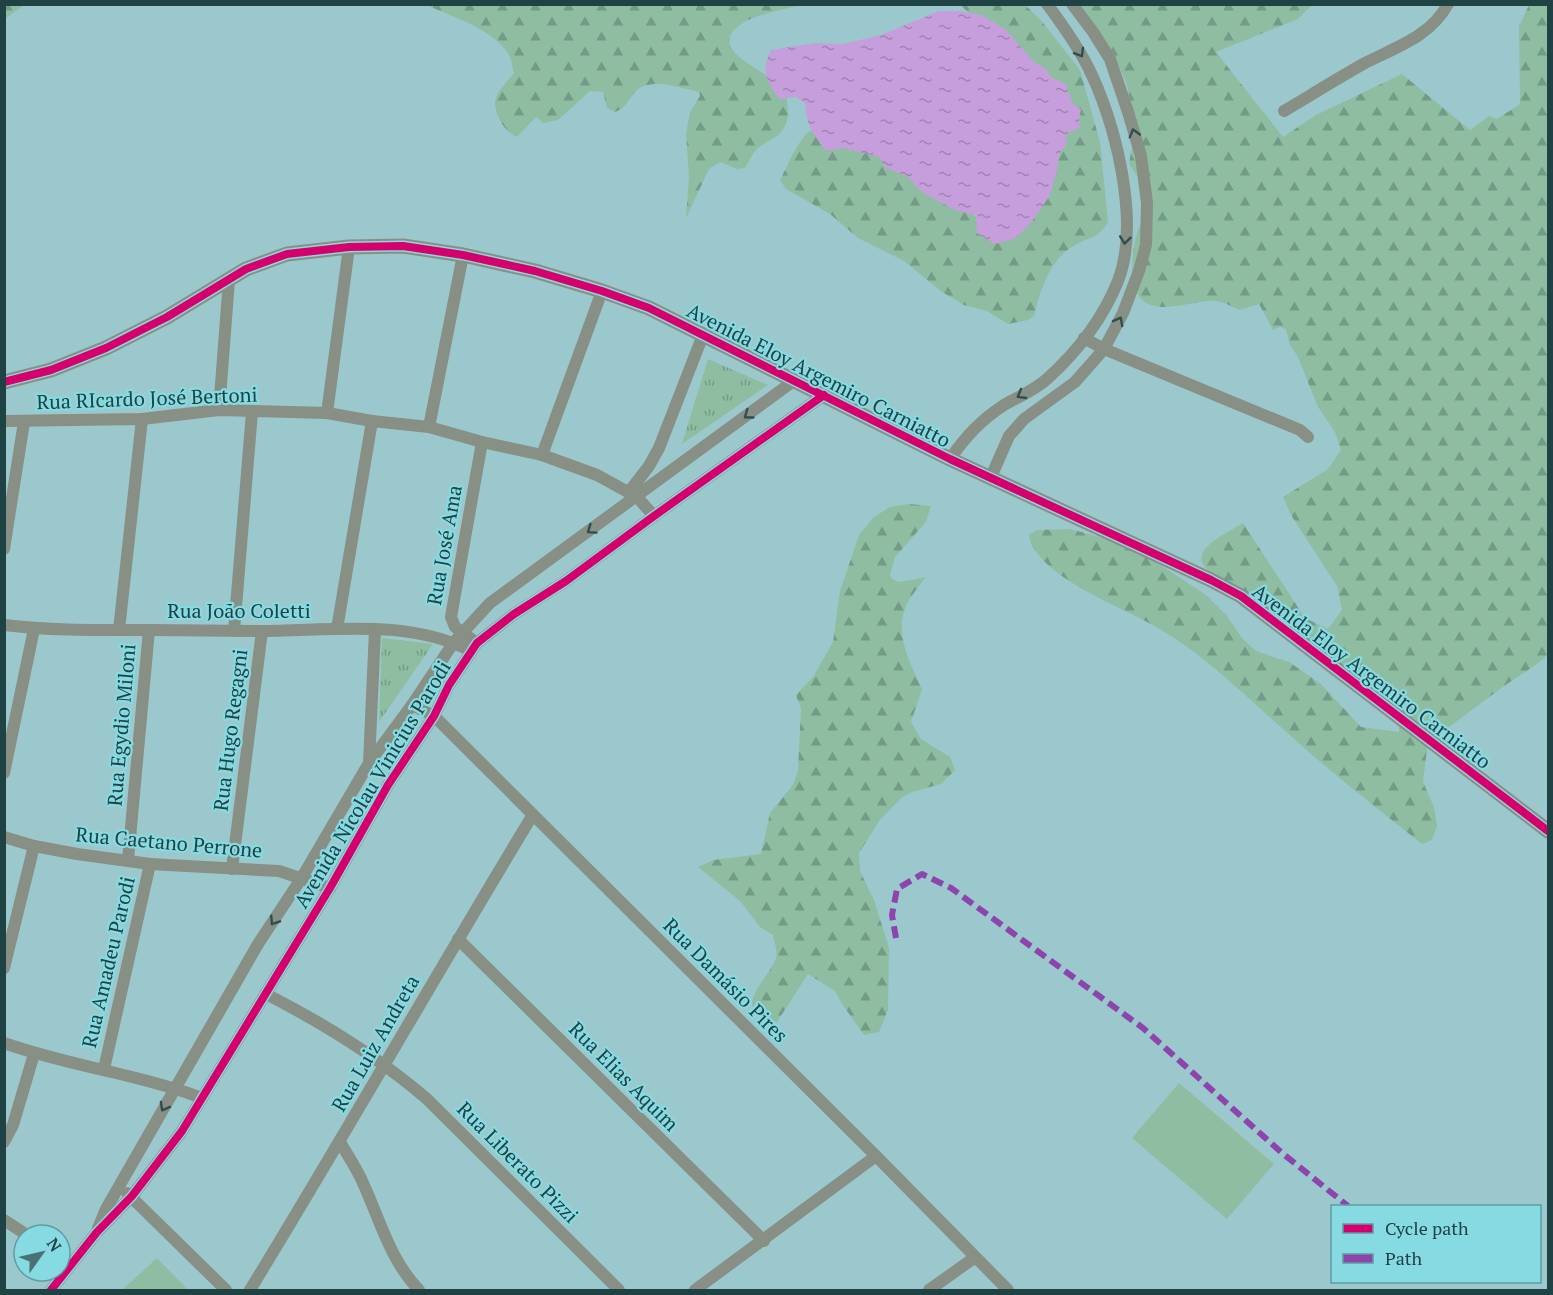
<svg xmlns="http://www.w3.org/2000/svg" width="1553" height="1295" font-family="'PT Serif',serif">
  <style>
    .grass { fill: #8fbda2 }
    .forest { fill: url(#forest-firs) }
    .park { fill: url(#park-tufts) }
    .water { fill: url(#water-ripples) }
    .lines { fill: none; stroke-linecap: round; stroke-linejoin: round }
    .minor { stroke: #888f85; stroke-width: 12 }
    .tertiary { stroke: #888f85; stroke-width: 15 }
    .quiet { stroke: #8e44ad; stroke-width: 6; stroke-dasharray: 12 6; stroke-linecap: butt }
    .cycleway-casing { stroke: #86dae1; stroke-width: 11 }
    .cycleway { stroke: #d6006c; stroke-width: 8 }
    .oneway { stroke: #2f4e4f }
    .labels { text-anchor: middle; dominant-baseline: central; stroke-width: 4.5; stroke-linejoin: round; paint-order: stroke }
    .street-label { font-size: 20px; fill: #1f4245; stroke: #86dae1 }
  </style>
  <defs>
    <pattern id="forest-firs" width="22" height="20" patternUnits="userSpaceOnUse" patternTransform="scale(1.5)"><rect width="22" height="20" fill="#8fbda2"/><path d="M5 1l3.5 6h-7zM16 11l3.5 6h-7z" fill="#749b86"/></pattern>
    <pattern id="park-tufts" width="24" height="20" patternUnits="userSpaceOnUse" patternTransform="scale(1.5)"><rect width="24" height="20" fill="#8fbda2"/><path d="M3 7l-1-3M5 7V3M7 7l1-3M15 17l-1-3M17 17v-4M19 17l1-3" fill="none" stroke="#749b86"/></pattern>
    <pattern id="water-ripples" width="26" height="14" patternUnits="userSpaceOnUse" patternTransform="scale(1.5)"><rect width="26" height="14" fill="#c69edc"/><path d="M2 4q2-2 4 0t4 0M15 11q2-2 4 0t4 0" fill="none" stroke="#a082b4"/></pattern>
  </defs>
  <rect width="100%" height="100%" fill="#9bc8cc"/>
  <g class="grass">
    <polygon points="1179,1083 1274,1164 1227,1219 1132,1138"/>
    <polygon points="157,1258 188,1290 122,1290"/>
  </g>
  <g class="forest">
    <polygon points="5,4 24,4 24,5 5,19"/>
    <path d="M426,5H800C785,9 755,15 743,23C700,50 771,71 783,89C788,96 789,113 787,121C781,139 770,138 758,148C752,153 749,162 745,168L737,169L720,162L709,169L686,218L689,177L686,134L690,112L700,96L699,92C681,88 649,76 635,92C628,100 625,109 615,112L607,108L603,92L590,91L558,120L543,123L536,117L517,137C508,132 505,129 500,120C488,97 500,91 514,73C512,67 512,60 509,55C495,30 451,16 426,5Z"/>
    <path d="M961,5H1025L1040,19L1080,70L1100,142L1108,222C1098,239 1091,236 1075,245C1049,260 1041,289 1034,316L1028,320L1008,324L987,311L964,305L942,292L904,261L858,238L830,214L786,189L780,180C791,161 800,129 824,124L954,200L982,221L971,16Z"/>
    <path d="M1073,5H1312L1298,19L1216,52L1283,137L1316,115L1402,74L1470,130L1489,116L1497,119L1520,104L1519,26L1529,5H1548V654C1537,666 1521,674 1507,684C1482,702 1457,721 1432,740L1427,749L1423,782L1434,807L1437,826L1432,840L1422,844C1378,809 1334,775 1292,737C1249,700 1208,657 1158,628C1125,608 1035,576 1029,535L1037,530L1070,529L1111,540L1147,556L1206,595L1227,616L1242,638L1256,651L1289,662L1321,684L1361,727L1399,732V727L1389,716L1223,585C1217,579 1207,572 1203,564C1193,547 1231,531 1243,523L1305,618L1328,629L1342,610L1337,586L1291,515L1283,497L1328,469L1341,450L1335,432L1318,407L1298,357L1290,345L1286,329L1280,327L1273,330L1259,304L1239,310C1229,305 1220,300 1209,301C1186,302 1150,318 1137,293C1128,278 1133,246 1138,230C1141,221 1150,209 1149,200C1147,187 1136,175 1129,164L1135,128L1127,85L1115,57Z"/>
    <path d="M909,504L931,506L926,522L895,557L890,575L893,580L900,582L926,577C920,585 914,592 909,600C892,630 909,661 922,689L911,722L921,739L950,757L955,770L941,784L912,792L901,798L880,820L859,853L860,871L874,900L889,948L888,1010L879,1032L864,1035L842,1004L835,991L808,974L777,1022C726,1011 768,981 776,958C778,952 774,941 773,935L760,927L740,901L698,867L713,860L761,854L770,813L793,785L798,771L801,709L796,695L813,677L833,642L840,591L859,535L874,517L890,507Z"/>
  </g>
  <g class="park">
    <polygon points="708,359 768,385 682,444"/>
    <polygon points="382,638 433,644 379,722"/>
  </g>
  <path class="water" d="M939,11H960L981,15L1005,29L1034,62L1045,68L1052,78L1065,83L1073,104L1081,109L1079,119L1080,128L1067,133L1066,145L1059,154L1057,171L1049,197L1033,220L1016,238L995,244L977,233L976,215L955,210L922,192L908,177L885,167L880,157L843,148L826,151C812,132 807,127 805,103L796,97L779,99C767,81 760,71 771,50L815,43L843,44L881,35Z"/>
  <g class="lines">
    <g class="minor">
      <path d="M1284,111C1311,95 1338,78 1365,63C1396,47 1430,37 1448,4"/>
      <polyline points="1084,338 1104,349 1300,430 1308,437"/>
      <polyline points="219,410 229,280"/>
      <polyline points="327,413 349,247"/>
      <polyline points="4,421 142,419 219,410 327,413 372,421 429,427 482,442 542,455 597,475 637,497 654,516"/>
      <polyline points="429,427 463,255"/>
      <polyline points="542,455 602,291"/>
      <path d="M950,459C966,436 981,420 1004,405C1018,397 1035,390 1047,379C1077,352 1103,318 1118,281C1141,222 1115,119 1087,65C1076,44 1062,24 1047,4"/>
      <polyline points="991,477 1009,436 1024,419 1075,382 1104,349 1123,313 1139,271 1146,245 1147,203 1141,156 1128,112 1110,59 1093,32 1072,4"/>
      <polyline points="629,492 649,466 659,448 703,335"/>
      <polyline points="4,549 24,422"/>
      <path d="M4,625C53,631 102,630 150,630C187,630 224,631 260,631C330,631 407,618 471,651"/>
      <polyline points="337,629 372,421"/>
      <polyline points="119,630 142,419"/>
      <polyline points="234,631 252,412"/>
      <polyline points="477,643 455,627 451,617 482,442"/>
      <polyline points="412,705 434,716 876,1156 1008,1290"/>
      <polyline points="369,763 375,630"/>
      <polyline points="4,773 34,629"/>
      <polyline points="4,837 34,846 77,854 150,864 279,871 330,888"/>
      <polyline points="128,860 149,630"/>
      <polyline points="232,869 262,631"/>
      <polyline points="458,939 764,1241"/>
      <polyline points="4,968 34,846"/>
      <path d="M266,994C323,1023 378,1057 427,1099L619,1290"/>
      <path d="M4,1043C69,1066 138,1074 202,1098"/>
      <polyline points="104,1069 150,864"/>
      <polyline points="4,1142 13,1125 34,1054"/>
      <path d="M340,1142C348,1156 357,1169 363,1183C380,1220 390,1260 419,1290"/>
      <polyline points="127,1193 226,1290"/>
      <polyline points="4,1220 27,1235"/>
      <polyline points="98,1228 106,1209 258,944 301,879 369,763 412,705 454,642 490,603 795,380"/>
      <polyline points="51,1290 97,1232 132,1196 182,1131 330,888 388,785 434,716 449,685 477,643 514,614 566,581 654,516 824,395"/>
      <path d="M250,1290C346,1133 437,973 532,816"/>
      <polyline points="695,1290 876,1156"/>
      <polyline points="929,1290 974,1258"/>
    </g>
    <polyline class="tertiary" points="4,382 51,370 106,348 167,317 246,269 287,254 349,247 403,246 463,255 535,271 602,291 649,308 950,459 1211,580 1241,596 1548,831"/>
    <polyline class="quiet" points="896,938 892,915 897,889 922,874 951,888 1143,1028 1282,1153 1348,1206"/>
    <defs>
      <g id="cycleway">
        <polyline points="4,382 51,370 106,348 167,317 246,269 287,254 349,247 403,246 463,255 535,271 602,291 649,308 950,459 1211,580 1241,596 1548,831"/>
        <polyline points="51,1290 97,1232 132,1196 182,1131 330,888 388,785 434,716 449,685 477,643 514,614 566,581 654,516 824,395"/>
      </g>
    </defs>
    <use href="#cycleway" class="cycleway-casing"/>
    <use href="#cycleway" class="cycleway"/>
  </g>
  <defs><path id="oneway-chevron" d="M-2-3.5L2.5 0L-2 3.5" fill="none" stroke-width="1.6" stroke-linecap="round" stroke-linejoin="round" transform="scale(1.5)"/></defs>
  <g class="oneway">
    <use href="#oneway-chevron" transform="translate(1080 53) rotate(59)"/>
    <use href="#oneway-chevron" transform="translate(1134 133) rotate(-106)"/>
    <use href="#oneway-chevron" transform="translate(1125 240) rotate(97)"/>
    <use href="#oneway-chevron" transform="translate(1119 321) rotate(-62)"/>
    <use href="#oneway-chevron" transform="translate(1021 395) rotate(150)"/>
    <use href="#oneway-chevron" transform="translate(748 415) rotate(144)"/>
    <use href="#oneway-chevron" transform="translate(591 530) rotate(145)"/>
    <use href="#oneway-chevron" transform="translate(274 921) rotate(123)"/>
    <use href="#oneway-chevron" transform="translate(164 1107) rotate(119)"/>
  </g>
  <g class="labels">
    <g class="street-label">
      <text transform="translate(819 375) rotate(27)">Avenida Eloy Argemiro Carniatto</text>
      <text transform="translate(147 398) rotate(-2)">Rua RIcardo José Bertoni</text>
      <text transform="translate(444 545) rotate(-80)">Rua José Ama</text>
      <text x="239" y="610">Rua João Coletti</text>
      <text transform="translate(1372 676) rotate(37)">Avenida Eloy Argemiro Carniatto</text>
      <text transform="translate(121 725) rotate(-85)">Rua Egydio Miloni</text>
      <text transform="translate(230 730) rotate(-83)">Rua Hugo Regagni</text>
      <text transform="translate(372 784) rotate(-59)">Avenida Nicolau Vinicius Parodi</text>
      <text transform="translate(169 842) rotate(5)">Rua Caetano Perrone</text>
      <text transform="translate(108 962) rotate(-77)">Rua Amadeu Parodi</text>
      <text transform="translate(726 980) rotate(45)">Rua Damásio Pires</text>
      <text transform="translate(375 1043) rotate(-60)">Rua Luiz Andreta</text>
      <text transform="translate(624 1076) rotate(45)">Rua Elias Aquim</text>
      <text transform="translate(518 1162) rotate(45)">Rua Liberato Pizzi</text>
    </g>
  </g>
  <rect width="1553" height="1295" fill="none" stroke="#1f4245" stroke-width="12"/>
  <rect x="1331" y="1205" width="210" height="78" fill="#86dae1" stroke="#5d9da3" stroke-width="1.5"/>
  <rect x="1343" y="1224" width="30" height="9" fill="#d6006c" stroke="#5d9da3" stroke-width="1.5"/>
  <text x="1385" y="1235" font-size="18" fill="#1f4245">Cycle path</text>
  <rect x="1343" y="1254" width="30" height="9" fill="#8e44ad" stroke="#5d9da3" stroke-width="1.5"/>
  <text x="1385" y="1265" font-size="18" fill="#1f4245">Path</text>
  <g transform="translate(42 1253) rotate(56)"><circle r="28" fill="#86dae1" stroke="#5d9da3" stroke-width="1.5"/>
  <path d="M0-4.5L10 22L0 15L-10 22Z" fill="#4a7174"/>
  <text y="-9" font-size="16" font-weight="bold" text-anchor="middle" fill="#1f4245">N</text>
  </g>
</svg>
